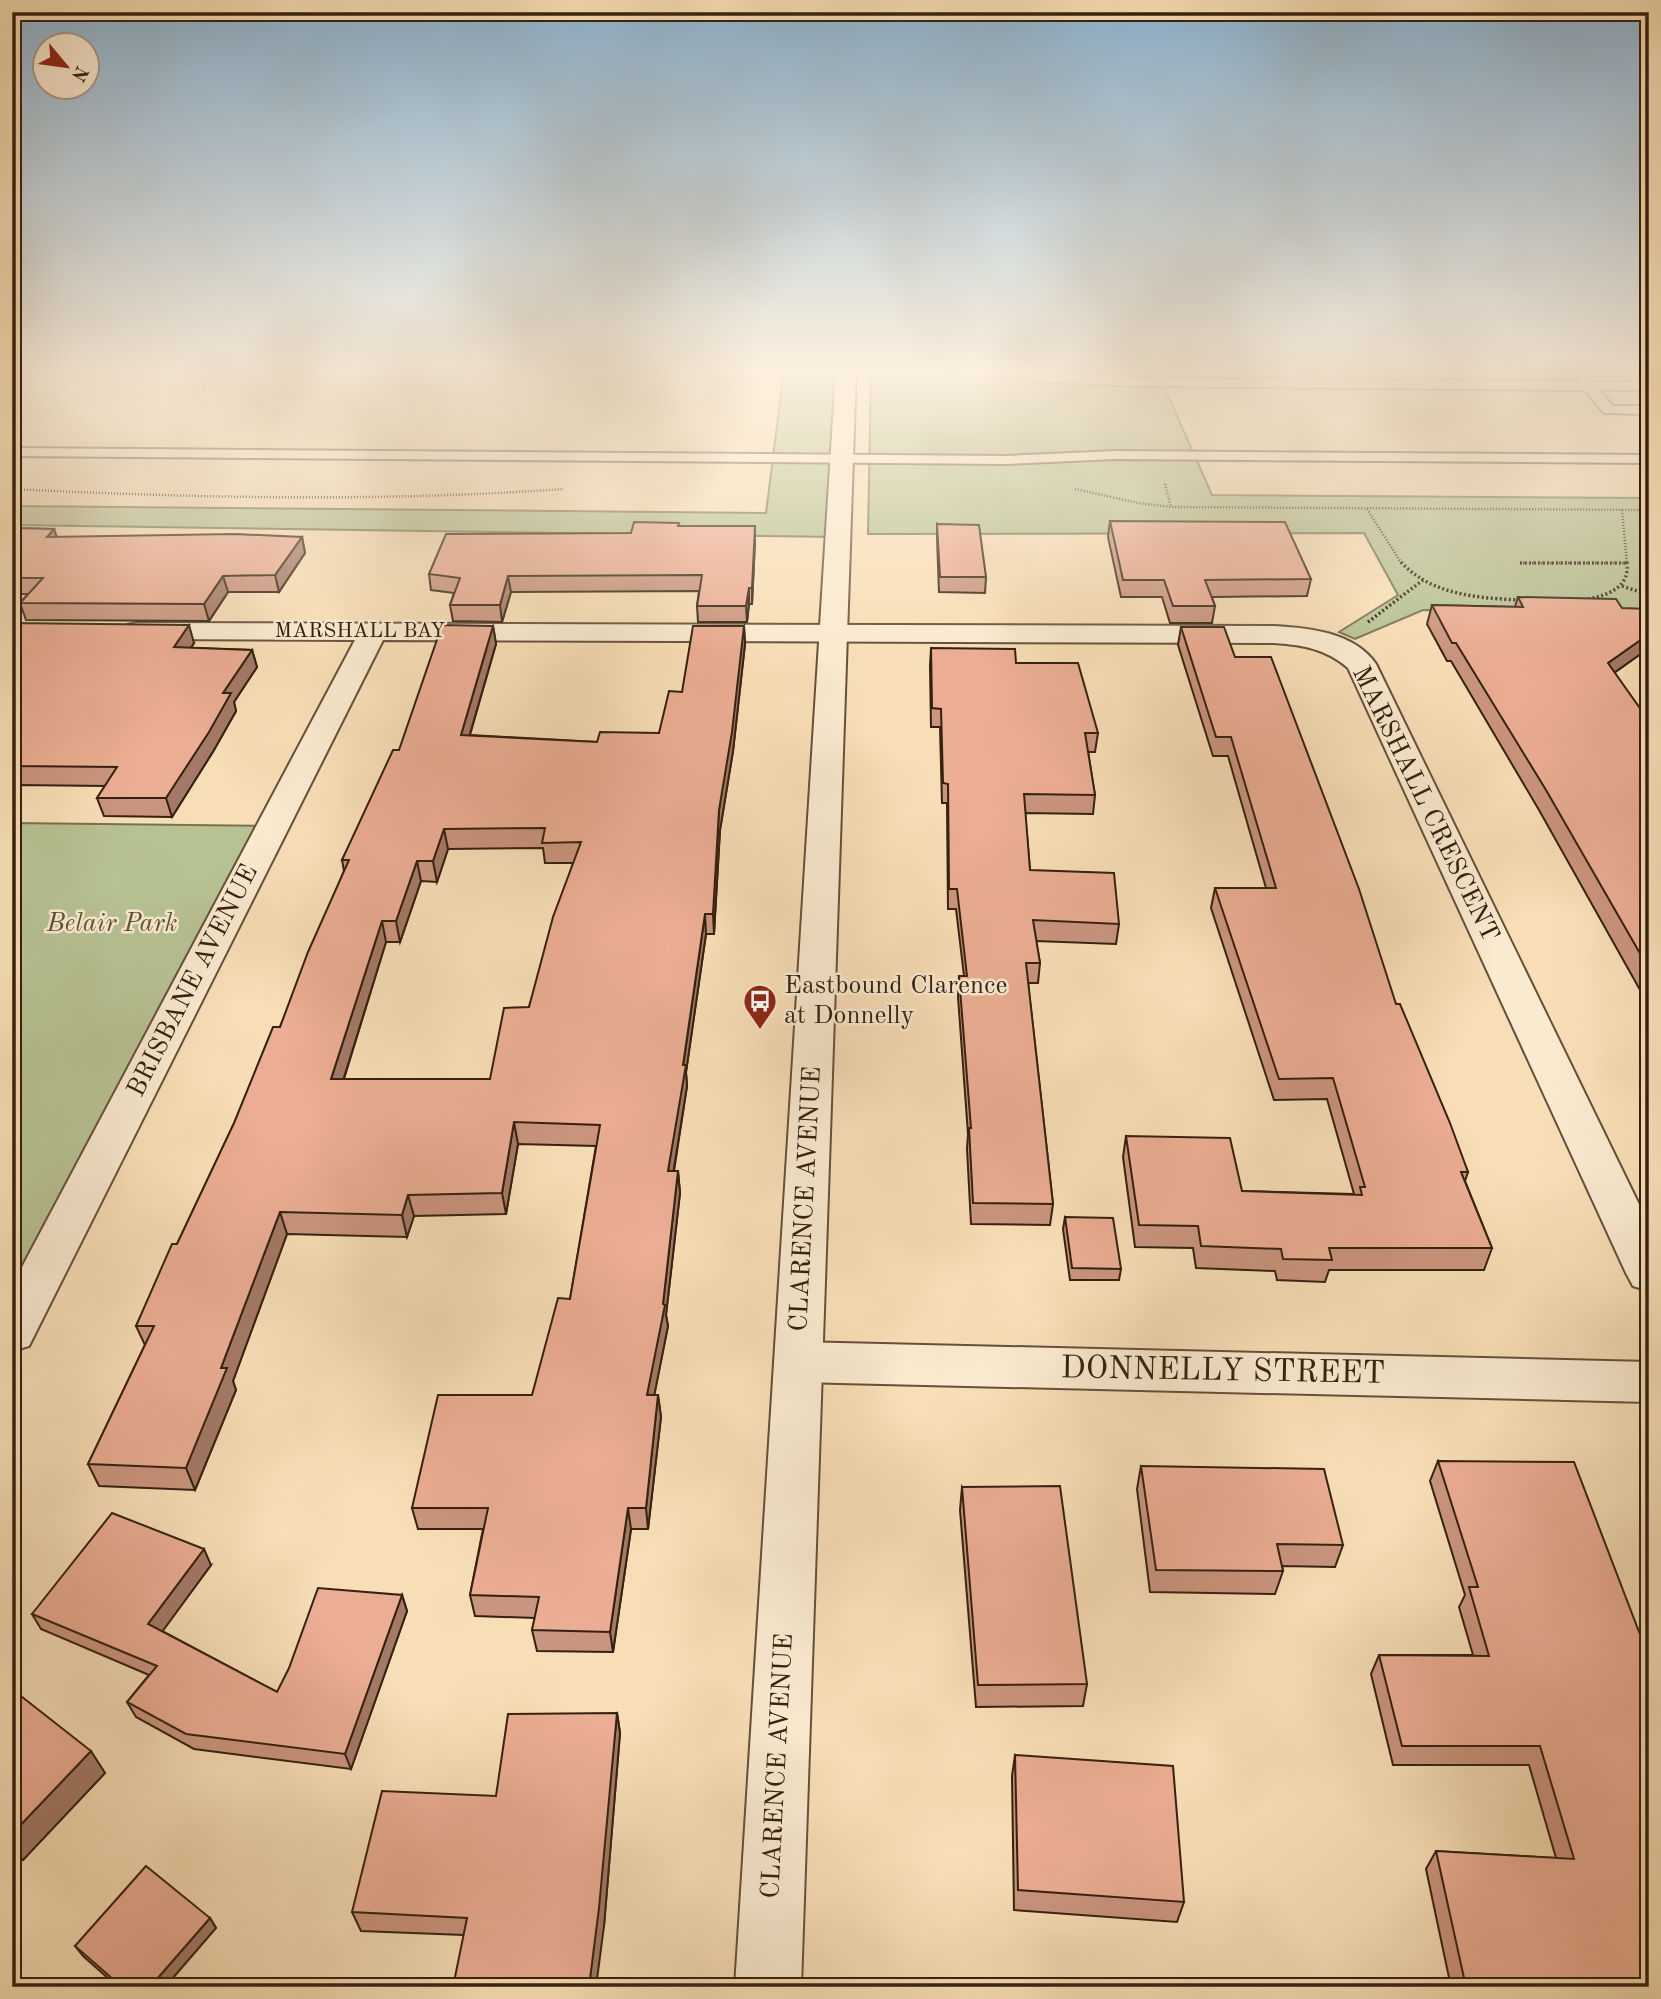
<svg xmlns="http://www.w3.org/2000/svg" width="1661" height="1999" font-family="'Old Standard TT',serif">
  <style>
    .green { fill: #b7c293; stroke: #767252; stroke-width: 2 }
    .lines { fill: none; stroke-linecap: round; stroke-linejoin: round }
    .service-casing { stroke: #65503a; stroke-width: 4 }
    .minor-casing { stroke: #65503a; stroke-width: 4 }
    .tertiary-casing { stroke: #65503a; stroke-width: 4 }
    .path-far1 { stroke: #342110; stroke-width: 2.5; stroke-dasharray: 1 2; stroke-linecap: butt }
    .path { stroke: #342110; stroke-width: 3.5; stroke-dasharray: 2 2.5; stroke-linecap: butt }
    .service { fill: #faead0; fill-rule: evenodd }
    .minor { fill: #faead0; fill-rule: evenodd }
    .tertiary { fill: #faead0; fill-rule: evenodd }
    .wall { fill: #ca957e; stroke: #342110; stroke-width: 2; fill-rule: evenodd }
    .shaded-wall { fill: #a47967; stroke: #342110; stroke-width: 2 }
    .building { fill: #ebad93; stroke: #342110; stroke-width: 2; fill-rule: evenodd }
    .labels { text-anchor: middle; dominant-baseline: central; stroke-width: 5; stroke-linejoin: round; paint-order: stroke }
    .far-street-label { font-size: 21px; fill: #342110; stroke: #faead0 }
    .street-label { font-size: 26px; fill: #342110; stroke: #faead0 }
    .park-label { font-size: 26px; font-style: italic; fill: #5b5137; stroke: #faead0 }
    .poi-label { font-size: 26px; fill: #342110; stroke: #faead0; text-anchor: start }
    .near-street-label { font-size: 32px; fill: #342110; stroke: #faead0 }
  </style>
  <rect width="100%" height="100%" fill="#f8deb6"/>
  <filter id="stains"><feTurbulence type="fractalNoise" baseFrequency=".00286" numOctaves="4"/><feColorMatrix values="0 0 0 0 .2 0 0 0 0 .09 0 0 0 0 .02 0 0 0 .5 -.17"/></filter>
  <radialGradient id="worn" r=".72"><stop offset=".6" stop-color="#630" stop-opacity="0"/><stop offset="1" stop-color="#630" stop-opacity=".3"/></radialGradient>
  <g class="green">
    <polygon points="784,370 846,370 838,537 12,525 12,506 766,513"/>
    <polygon points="871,370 1054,370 1159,375 1212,495 1649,498 1649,614 1423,610 1355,639 1339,632 1398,595 1364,533 868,534"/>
    <polygon points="12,823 273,826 39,1280 12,1264"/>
  </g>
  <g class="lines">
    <defs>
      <g id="service">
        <polygon points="990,370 1137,378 1578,381 1578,376 1583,375 1592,382 1649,382 1649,390 1599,390 1613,406 1649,406 1649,414 1604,413 1585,390 1137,386 1050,382 996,374"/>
        <polygon points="12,448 1007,456 1115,451 1649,455 1649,463 1115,459 1007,464 12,456"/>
      </g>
      <g id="minor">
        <path d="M137,623L1274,626C1309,628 1354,632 1376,664L1649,1225V1291L1633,1286L1626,1273L1348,668C1326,649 1303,645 1274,643L383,640L29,1346L12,1351V1286L355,640L137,639L127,637L123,631L127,625Z"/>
        <polygon points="798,1342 1649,1362 1649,1402 798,1382 781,1376 774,1362 781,1348"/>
      </g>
      <polygon id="tertiary" points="836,370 856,370 801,1987 735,1987"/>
    </defs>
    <use href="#service" class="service-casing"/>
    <use href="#minor" class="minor-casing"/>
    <use href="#tertiary" class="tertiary-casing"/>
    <g class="path-far1">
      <polyline points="1165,484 1171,507"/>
      <path d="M12,489C196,498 380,502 564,489"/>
      <polyline points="1075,489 1138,503 1171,507 1649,510"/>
      <polyline points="1367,509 1402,564"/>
      <polyline points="1622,510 1627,564"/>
      <polyline points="1520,563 1628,563"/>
    </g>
    <g class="path">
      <path d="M1401,562C1431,595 1478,598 1520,600"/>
      <polyline points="1520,563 1628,563"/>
      <polyline points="1622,586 1649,595"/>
      <path d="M1588,599C1609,595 1630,587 1627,562"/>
      <polyline points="1368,622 1423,580"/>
    </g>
    <use href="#service" class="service"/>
    <use href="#minor" class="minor"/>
    <use href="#tertiary" class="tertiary"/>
  </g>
  <g class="wall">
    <polygon points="1110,521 1311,579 1307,596 1212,597 1215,606 1212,623 1170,623 1162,597 1121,597 1108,537"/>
    <polygon points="937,524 986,577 985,593 939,592 937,539"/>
    <polygon points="679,526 755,526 755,541 752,604 749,604 747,622 698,622 697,606 699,591 511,592 502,622 453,621 450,605 454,593 431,590 429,574 631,533"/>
    <polygon points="12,528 54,529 57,537 302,537 305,553 279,592 228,592 209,621 26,620 20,603 28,594 12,594"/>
    <polygon points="1518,597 1649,648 1614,673 1649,721 1649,1006 1539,810 1451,661 1447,661 1427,624 1432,605 1515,607"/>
    <polygon points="12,623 194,643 191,648 252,650 257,667 234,702 236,711 214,750 172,817 104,816 97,798 105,786 18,785 15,789 12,789"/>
    <path d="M493,626L496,644L470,735L597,742L659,733L682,692L744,626L745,644L733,751L720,830L714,934H706L686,1072L687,1086L674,1171H678L680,1193L666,1315L668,1326L654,1395H658L661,1417L648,1529H631L613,1652L537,1651L532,1630L535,1618L475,1616L470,1595L483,1529H418L412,1508L532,1395L570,1299L596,1146L518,1144L506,1214L414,1216L407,1237L287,1234L233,1381L236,1390L195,1490L99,1486L88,1464L145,1345L136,1326L177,1244L280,1027L344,871L342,860L399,750ZM543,848L545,863H573L529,1007L490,1079H344L386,942H400L421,881L437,882L448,849Z"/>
    <polygon points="1181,627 1235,657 1396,1004 1468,1172 1465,1181 1492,1248 1484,1270 1329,1270 1325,1282 1277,1280 1275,1271 1196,1268 1193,1248 1135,1247 1123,1157 1126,1136 1242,1191 1354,1194 1327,1099 1274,1100 1211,908 1215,888 1266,888 1228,756 1213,756 1178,645"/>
    <polygon points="931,648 1016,663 1098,733 1095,752 1088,752 1095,795 1093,814 1025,813 1030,870 1119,924 1116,944 1036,941 1040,963 1038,983 1028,983 1053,1204 1050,1225 971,1224 967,1149 968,1134 958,997 959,976 964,976 956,909 948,909 947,803 942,803 940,727 931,727 930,666"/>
    <polygon points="1065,1217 1121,1269 1119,1280 1070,1280 1063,1229"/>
    <polygon points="1438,1461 1649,1987 1451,1987 1426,1869 1436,1851 1556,1858 1529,1765 1393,1765 1371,1674 1379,1655 1473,1655 1459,1607 1465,1595 1430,1481"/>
    <polygon points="1141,1466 1343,1545 1335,1567 1282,1566 1283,1571 1275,1594 1150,1592 1137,1489"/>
    <polygon points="962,1487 1087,1684 1083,1706 976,1707 960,1510"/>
    <polygon points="211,1565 162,1631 277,1692 402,1595 407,1611 351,1769 194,1749 136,1717 127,1702 149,1675 41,1629 32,1614"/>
    <polygon points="12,1689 105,1773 23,1860 12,1851"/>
    <polygon points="617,1713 620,1733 604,1926 464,1935 361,1931 352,1912 496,1796"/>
    <polygon points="1015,1755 1184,1902 1177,1922 1014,1910 1012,1776"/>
    <polygon points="210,1918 216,1928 165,1987 118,1987 83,1956 75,1946"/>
  </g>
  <g class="shaded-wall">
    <polygon points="755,526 755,541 752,604 752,588"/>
    <polygon points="54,529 59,545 47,537"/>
    <polygon points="302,537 305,553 279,592 275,575"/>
    <polygon points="223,576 228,592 209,621 204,604"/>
    <polygon points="508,576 511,592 502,622 500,605"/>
    <polygon points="749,588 749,604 747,622 746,606"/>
    <polygon points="189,625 194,643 179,665 174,647"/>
    <polygon points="493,626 496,644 464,754 461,735"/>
    <polygon points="744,626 745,644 733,751 720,830 714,934 713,914 719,810"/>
    <polygon points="1649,634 1649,648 1601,682 1608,663"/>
    <polygon points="252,650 257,667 234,702 236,711 214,750 172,817 166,798 223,693"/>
    <polygon points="12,768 18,785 15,789 12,783"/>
    <polygon points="444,829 448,849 437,882 433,861"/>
    <polygon points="417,861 421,881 400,942 396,921"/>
    <polygon points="705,914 706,934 686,1072 687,1086 670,1193 668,1171"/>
    <polygon points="382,921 386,942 337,1100 331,1079"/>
    <polygon points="514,1122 518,1144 506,1214 502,1193"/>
    <polygon points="678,1171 680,1193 666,1315 668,1326 650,1417 647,1395 663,1304"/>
    <polygon points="408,1195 414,1216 407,1237 402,1215"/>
    <polygon points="280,1212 287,1234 233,1381 236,1390 195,1490 186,1468 221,1368"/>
    <polygon points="658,1395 661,1417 648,1529 646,1508"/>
    <polygon points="628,1508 631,1529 613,1652 610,1632"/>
    <polygon points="204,1549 211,1565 156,1640 148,1624"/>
    <polygon points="402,1595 407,1611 351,1769 345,1754"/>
    <polygon points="617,1713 620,1733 604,1926 596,1987 589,1987"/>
    <polygon points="91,1751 105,1773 23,1860 12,1846 12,1834"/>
    <polygon points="210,1918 216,1928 165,1987 150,1987"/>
  </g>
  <g class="building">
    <polygon points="1110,521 1285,522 1311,579 1205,580 1215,606 1173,606 1164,580 1123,580"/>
    <polygon points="634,522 679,523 678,526 755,526 752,588 749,588 746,606 697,606 702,575 508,576 500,605 450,605 460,578 429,574 446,534 631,533"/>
    <polygon points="937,524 979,525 986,577 940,577"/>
    <polygon points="12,528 54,529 47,537 235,534 302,537 275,575 223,576 204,604 20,603 43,578 12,578"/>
    <polygon points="1518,597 1616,599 1622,608 1649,609 1649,634 1608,663 1649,721 1649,969 1546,790 1456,643 1452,643 1432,605 1523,607"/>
    <polygon points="12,623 189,625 174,647 252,650 223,693 231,693 209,732 166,798 97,798 117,767 12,766"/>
    <path d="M442,625L493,626L461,735L597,742L600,732L659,733L669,691L682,692L693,626H744L732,732L719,810L713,914H705L683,1065H686L668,1171H678L663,1304L665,1305L647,1395H658L646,1508H628L610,1632L532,1630L539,1597L470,1595L488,1508H412L438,1395H532L558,1298L570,1299L600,1125L514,1122L502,1193L408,1195L402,1215L280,1212L221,1368H227L186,1468L88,1464L154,1326H136L172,1244H177L234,1123L273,1027H280L308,952L349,860H342L393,750H399ZM545,828L542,843L581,842L553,917L529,1007L504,1008L490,1079H331L382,921H396L417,861H433L444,829Z"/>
    <polygon points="1181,627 1224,627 1235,657 1271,657 1359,889 1396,1004 1400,1004 1450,1123 1468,1172 1461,1172 1492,1248 1329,1248 1332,1260 1283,1259 1281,1249 1201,1246 1198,1226 1139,1225 1126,1136 1230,1138 1242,1191 1362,1195 1360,1187 1365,1187 1333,1078 1279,1079 1215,888 1276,888 1231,737 1216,737"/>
    <polygon points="931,648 1015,649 1016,663 1078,663 1098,733 1085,733 1095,795 1024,794 1030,870 1114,873 1119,924 1033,920 1040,963 1026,963 1053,1204 973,1203 969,1128 971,1128 959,976 967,976 957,889 949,889 948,784 943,783 941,709 932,708"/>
    <polygon points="1065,1217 1113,1218 1121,1269 1072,1268"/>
    <polygon points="1438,1461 1574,1462 1649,1658 1649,1987 1466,1987 1436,1851 1574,1859 1540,1746 1402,1746 1379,1655 1489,1656 1469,1587 1478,1587"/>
    <polygon points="1141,1466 1324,1469 1343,1545 1277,1544 1283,1571 1156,1570"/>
    <polygon points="1060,1486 1087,1684 978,1685 962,1487"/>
    <polygon points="112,1513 204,1549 148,1624 277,1692 289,1668 318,1588 402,1595 345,1754 186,1734 127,1702 157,1666 32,1614"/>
    <polygon points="12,1689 91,1751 12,1834"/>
    <polygon points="617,1713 599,1908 589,1987 453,1987 467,1918 352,1912 382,1791 496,1796 508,1714"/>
    <polygon points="1015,1755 1173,1766 1184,1902 1018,1890"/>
    <polygon points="146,1866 210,1918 150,1987 122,1987 75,1946"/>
  </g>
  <linearGradient id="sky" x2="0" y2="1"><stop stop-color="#8db6d6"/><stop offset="0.57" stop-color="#fcf0de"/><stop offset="1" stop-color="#fcf0de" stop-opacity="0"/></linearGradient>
  <rect width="1661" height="650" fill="url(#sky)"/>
  <defs>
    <symbol id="bus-pin" viewBox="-11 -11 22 30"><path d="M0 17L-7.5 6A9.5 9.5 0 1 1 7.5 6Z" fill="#8f2418" stroke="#faead0"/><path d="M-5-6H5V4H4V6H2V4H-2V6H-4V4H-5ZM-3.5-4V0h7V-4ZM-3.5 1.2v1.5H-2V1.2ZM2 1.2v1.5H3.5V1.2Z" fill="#fff"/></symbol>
  </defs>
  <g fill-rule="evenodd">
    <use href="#bus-pin" x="741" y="982" width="38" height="52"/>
  </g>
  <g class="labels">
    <g class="far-street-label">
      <text x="360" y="631">MARSHALL BAY</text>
    </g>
    <g class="street-label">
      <text transform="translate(1425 804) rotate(64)">MARSHALL CRESCENT</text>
      <text transform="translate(193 981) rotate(-63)">BRISBANE AVENUE</text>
      <text transform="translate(806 1199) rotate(-87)">CLARENCE AVENUE</text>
      <text transform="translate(778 1766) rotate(-87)">CLARENCE AVENUE</text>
    </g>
    <g class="park-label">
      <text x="112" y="924">Belair Park</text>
    </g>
    <g class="poi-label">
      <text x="784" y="986">Eastbound Clarence<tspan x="784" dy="30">at Donnelly</tspan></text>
    </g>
    <g class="near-street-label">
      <text transform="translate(1223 1372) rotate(1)">DONNELLY STREET</text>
    </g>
  </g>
  <rect width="1661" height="1999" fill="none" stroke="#f8deb6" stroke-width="42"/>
  <rect x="14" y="14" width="1633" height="1971" fill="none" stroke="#342110" stroke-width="3.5"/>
  <rect x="21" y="21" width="1619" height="1957" fill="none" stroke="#342110" stroke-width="2"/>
  <g transform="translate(66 66) rotate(119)"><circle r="33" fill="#faead0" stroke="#ab9a83" stroke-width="2"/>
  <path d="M0-5L12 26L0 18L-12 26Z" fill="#8f2418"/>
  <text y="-10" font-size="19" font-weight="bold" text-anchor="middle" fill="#342110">N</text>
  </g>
  <rect width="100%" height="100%" filter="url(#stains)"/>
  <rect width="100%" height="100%" fill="url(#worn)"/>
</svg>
